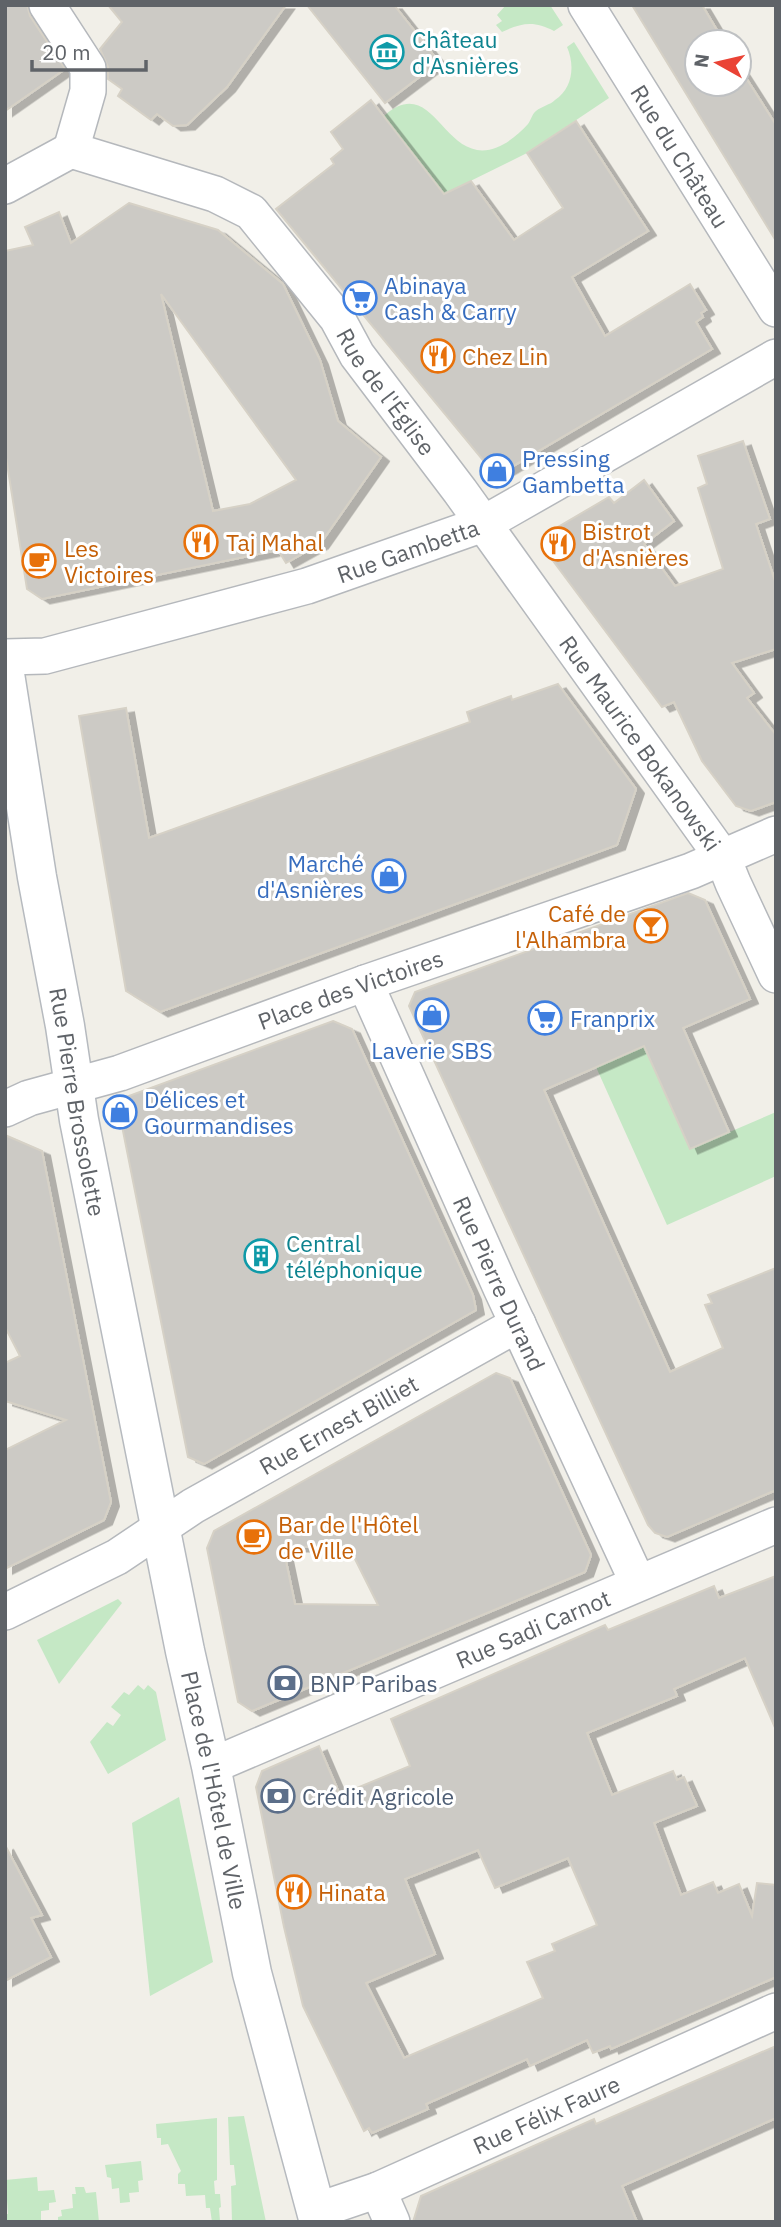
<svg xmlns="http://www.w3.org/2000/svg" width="781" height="2227" font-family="'IBM Plex Sans',sans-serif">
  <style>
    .green { fill: #c5e8c5 }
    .building { fill: #cccac5; stroke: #d6d1c6; stroke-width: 2; fill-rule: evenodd; filter: url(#shadow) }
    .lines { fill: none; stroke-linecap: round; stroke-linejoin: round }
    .street-casing { stroke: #b5b8bc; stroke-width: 38 }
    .secondary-casing { stroke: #b6babf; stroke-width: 41 }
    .street { stroke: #fff; stroke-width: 35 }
    .secondary { stroke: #fff; stroke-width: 38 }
    .labels { text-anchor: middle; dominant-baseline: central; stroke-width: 6; stroke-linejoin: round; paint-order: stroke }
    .culture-label { font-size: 23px; fill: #0d838f; stroke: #fff; text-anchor: start }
    .street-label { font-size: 23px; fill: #5f6368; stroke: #fff }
    .shop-label { font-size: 23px; fill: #366cbe; stroke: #fff; text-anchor: start }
    .food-label { font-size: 23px; fill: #c56008; stroke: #fff; text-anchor: start }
    .service-label { font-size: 23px; fill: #4e5e75; stroke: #fff; text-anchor: start }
  </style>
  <defs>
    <filter id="shadow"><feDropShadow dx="8" dy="4.5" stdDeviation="0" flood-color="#0004"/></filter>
  </defs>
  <rect width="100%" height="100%" fill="#f1efe8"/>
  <g class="green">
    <path d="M506,5H550L563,25L554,31C534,20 521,23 502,32L496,25L502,21L497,15Z"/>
    <path d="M574,42L609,98L527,153L444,194L384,116C428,77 440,144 477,150C497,153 515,138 528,124C531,120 532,114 536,111C542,106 550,105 555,100C573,88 575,65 567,47Z"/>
    <polygon points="644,1046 690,1149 776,1112 776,1176 667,1225 596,1067"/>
    <polygon points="118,1599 122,1603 59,1684 37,1640"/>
    <polygon points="138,1685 144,1690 148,1685 156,1692 166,1740 108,1774 90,1742 107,1722 113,1726 121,1715 111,1707 124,1692 129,1695"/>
    <polygon points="179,1797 213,1962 150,1996 132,1823"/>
    <polygon points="244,2116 266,2222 232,2222 231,2186 236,2185 234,2165 230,2165 228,2117"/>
    <polygon points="217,2118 217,2180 214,2181 215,2194 220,2194 221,2207 219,2208 220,2221 212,2222 210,2208 206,2208 205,2195 186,2196 185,2184 178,2184 178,2174 181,2171 168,2144 161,2145 161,2138 157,2138 156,2124"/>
    <polygon points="141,2161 143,2180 138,2181 139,2192 129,2193 130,2202 120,2203 119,2188 112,2189 111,2178 107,2177 105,2165"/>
    <polygon points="37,2177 38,2191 54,2190 56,2202 49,2203 49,2210 41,2211 41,2222 5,2222 5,2214 8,2214 7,2200 5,2200 5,2180"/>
    <polygon points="75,2187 84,2187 86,2193 96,2192 99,2222 58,2222 58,2217 62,2216 61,2210 73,2208 72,2194 76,2194"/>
  </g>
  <g class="building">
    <polygon points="5,5 27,5 30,16 65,69 5,111"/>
    <polygon points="108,5 286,5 227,87 187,125 173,126 157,114 151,120 118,96 122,89 108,79 108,67 100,49 122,22"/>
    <polygon points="307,5 394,5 439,62 385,103"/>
    <polygon points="632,5 702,5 724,42 697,42 697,84 739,84 739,67 776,125 776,241"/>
    <polygon points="371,100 444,194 471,181 514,240 563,208 527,153 576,121 648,231 572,277 605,336 690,284 706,310 701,313 703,317 696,322 712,349 496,476 276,209 334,164 331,159 343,149 331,132"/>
    <path d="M129,203L218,230L283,284L320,360L338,421L381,457L320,544L286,563L278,550L42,599L27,589L5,451V251L33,245L25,227L59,212L71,243ZM161,294L296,480L250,504L213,511Z"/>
    <polygon points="743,441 770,519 756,524 776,584 776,649 732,663 754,693 747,698 776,735 776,802 751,811 736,806 702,761 674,702 662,707 545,550 548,533 609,497 614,503 644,480 674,521 644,544 675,586 723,569 698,488 707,484 698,456"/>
    <polygon points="558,684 636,789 617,845 160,1012 126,991 79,716 126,708 149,838 470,722 467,712 511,696 512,700"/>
    <polygon points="688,893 705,900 750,999 683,1028 729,1132 690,1149 644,1046 544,1090 670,1372 723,1348 705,1305 712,1303 708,1295 776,1268 776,1490 667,1537 655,1533 648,1525 409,1006 415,992"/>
    <polygon points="333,1021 352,1029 473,1295 476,1310 204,1464 188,1457 119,1111 126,1097"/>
    <polygon points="5,1135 42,1151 111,1502 104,1520 5,1569 5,1450 66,1420 5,1401 5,1363 20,1356 5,1327"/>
    <path d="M496,1373L510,1378L591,1555L585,1572L252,1711L238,1702L207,1548L214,1531ZM283,1547H349L378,1605L295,1604Z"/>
    <path d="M776,1576V1730L745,1658L674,1689L677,1696L587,1733L612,1795L673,1771L677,1780L684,1777L697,1806L654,1823L681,1895L713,1882L718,1893L739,1884L752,1916L757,1883L776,1885V1977L611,2049L610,2046L593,2053L587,2040L530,2066L527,2059L426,2104L428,2109L372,2133L369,2128L364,2131L303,2006L284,1927L256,1787L262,1771L319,1746L340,1795L410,1766L391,1719L605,1625L608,1630L714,1586L719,1598ZM478,1850L495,1888L568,1858L597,1925L552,1944L555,1951L527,1962L543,1998L404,2058L366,1983L435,1954L405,1879Z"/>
    <polygon points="5,1845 42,1915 31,1918 51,1957 5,1981"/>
    <polygon points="776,2046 776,2118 622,2186 637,2222 413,2222 421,2196 594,2119 596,2124"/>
  </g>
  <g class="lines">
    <defs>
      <g id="street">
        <polyline points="47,5 88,68 88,91 71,150"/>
        <path id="s1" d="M586,5L776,309"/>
        <path id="s2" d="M71,150L215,194L251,212L337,318L357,355L460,491L723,858L733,883L776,975"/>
        <polyline points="5,186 71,150"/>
        <path id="s3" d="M5,657L45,656L307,586L483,524L776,357"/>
        <path id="s4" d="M365,983L501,1288L638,1583"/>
        <path id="s5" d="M5,1109L29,1098L120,1073L365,983L691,871L776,834"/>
        <path id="s6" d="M5,1612L117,1557L193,1506L518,1324"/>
        <path id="s7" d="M211,1766L776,1525"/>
        <polyline points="378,2190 392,2222"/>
        <path id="s8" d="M316,2211L378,2190L776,2011"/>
      </g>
      <g id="secondary">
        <path id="s9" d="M5,674L37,877L65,1026L79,1120L185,1651L211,1766L252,1973L319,2222"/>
      </g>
    </defs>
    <use href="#street" class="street-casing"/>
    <use href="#secondary" class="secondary-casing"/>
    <use href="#street" class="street"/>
    <use href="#secondary" class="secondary"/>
  </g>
  <defs>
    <symbol id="museum-ring" viewBox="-11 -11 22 22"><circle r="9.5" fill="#fff" stroke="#0f9aa8" stroke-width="1.5"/><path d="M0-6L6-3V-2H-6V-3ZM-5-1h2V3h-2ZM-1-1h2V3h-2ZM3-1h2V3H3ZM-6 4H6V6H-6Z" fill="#0f9aa8"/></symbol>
    <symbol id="supermarket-ring" viewBox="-11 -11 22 22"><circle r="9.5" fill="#fff" stroke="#3f7fe0" stroke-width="1.5"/><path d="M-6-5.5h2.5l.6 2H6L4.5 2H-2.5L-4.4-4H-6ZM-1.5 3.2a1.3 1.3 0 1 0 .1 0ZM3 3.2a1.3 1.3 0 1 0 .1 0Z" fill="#3f7fe0"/></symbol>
    <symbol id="restaurant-ring" viewBox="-11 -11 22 22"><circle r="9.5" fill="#fff" stroke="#e8710a" stroke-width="1.5"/><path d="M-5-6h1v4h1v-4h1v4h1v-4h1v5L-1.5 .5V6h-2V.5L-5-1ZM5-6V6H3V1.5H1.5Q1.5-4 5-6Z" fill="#e8710a"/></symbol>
    <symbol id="shop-ring" viewBox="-11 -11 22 22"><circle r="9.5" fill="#fff" stroke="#3f7fe0" stroke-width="1.5"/><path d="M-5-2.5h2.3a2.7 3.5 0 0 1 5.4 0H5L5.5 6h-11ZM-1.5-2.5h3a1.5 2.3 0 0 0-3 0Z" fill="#3f7fe0"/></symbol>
    <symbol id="cafe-ring" viewBox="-11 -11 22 22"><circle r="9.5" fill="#fff" stroke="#e8710a" stroke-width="1.5"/><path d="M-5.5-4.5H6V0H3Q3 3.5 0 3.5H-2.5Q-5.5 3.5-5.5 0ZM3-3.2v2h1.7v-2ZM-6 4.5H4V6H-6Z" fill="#e8710a"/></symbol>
    <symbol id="bar-ring" viewBox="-11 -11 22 22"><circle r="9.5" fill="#fff" stroke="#e8710a" stroke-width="1.5"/><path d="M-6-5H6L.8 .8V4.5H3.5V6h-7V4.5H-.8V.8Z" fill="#e8710a"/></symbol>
    <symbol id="building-ring" viewBox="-11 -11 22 22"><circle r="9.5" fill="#fff" stroke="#0f9aa8" stroke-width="1.5"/><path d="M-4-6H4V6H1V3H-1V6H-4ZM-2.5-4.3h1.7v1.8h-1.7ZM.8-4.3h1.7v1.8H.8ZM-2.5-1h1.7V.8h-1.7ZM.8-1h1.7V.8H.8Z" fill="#0f9aa8"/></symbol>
    <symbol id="bank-ring" viewBox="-11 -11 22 22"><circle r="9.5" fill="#fff" stroke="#5c6f8a" stroke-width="1.5"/><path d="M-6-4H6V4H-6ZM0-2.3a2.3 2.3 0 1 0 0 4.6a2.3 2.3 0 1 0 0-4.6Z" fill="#5c6f8a"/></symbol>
  </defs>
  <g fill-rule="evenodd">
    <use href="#museum-ring" x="368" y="33" width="38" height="38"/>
    <use href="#supermarket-ring" x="341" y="279" width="38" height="38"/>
    <use href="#restaurant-ring" x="419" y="337" width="38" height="38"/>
    <use href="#shop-ring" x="478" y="452" width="38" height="38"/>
    <use href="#restaurant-ring" x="182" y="523" width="38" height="38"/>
    <use href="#restaurant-ring" x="539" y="525" width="38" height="38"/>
    <use href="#cafe-ring" x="20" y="542" width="38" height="38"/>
    <use href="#shop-ring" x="370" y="857" width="38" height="38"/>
    <use href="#bar-ring" x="632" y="907" width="38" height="38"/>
    <use href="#shop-ring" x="413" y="996" width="38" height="38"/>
    <use href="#supermarket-ring" x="526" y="999" width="38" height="38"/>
    <use href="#shop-ring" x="101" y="1093" width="38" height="38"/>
    <use href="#building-ring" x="242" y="1237" width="38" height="38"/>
    <use href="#cafe-ring" x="235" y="1518" width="38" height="38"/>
    <use href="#bank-ring" x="266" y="1664" width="38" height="38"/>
    <use href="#bank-ring" x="259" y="1777" width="38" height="38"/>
    <use href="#restaurant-ring" x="275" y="1873" width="38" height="38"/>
  </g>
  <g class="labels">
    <g class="culture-label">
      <text x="412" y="39">Château<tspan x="412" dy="26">d'Asnières</tspan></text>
      <text x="286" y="1243">Central<tspan x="286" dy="26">téléphonique</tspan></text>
    </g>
    <g class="street-label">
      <text stroke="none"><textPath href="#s1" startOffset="178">Rue du Château</textPath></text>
      <text stroke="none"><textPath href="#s2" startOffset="416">Rue de l'Église</textPath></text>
      <text stroke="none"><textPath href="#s3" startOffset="418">Rue Gambetta</textPath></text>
      <text stroke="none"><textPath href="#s2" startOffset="850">Rue Maurice Bokanowski</textPath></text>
      <text stroke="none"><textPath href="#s5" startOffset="366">Place des Victoires</textPath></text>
      <text stroke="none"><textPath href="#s9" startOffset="434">Rue Pierre Brossolette</textPath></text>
      <text stroke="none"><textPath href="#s4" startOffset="329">Rue Pierre Durand</textPath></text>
      <text stroke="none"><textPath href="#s6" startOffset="383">Rue Ernest Billiet</textPath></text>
      <text stroke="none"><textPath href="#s7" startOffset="350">Rue Sadi Carnot</textPath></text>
      <text stroke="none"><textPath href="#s9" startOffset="1136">Place de l'Hôtel de Ville</textPath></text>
      <text stroke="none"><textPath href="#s8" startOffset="250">Rue Félix Faure</textPath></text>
    </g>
    <g class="shop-label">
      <text x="384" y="285">Abinaya<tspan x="384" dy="26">Cash &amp; Carry</tspan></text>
      <text x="522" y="458">Pressing<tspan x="522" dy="26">Gambetta</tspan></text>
      <text x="364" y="863" text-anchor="end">Marché<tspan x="364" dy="26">d'Asnières</tspan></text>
      <text x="570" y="1018">Franprix</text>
      <text x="432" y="1050" text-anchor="middle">Laverie SBS</text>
      <text x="144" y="1099">Délices et<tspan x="144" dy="26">Gourmandises</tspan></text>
    </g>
    <g class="food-label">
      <text x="462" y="356">Chez Lin</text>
      <text x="582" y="531">Bistrot<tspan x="582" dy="26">d'Asnières</tspan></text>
      <text x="226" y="542">Taj Mahal</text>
      <text x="64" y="548">Les<tspan x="64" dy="26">Victoires</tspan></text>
      <text x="626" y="913" text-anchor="end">Café de<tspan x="626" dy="26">l'Alhambra</tspan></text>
      <text x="278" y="1524">Bar de l'Hôtel<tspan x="278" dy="26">de Ville</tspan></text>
      <text x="318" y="1892">Hinata</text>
    </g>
    <g class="service-label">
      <text x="310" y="1683">BNP Paribas</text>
      <text x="302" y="1796">Crédit Agricole</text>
    </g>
  </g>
  <rect width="781" height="2227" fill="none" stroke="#5f6368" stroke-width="14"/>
  <g transform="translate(718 63) rotate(278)"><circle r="33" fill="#ffffff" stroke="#bfc1c3" stroke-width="2"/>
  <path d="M0-5L12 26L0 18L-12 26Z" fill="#ea4335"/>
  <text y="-10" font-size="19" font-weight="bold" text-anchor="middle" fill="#5f6368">N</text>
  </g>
  <path d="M32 60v10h114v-10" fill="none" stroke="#5f6368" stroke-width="3.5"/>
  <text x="42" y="60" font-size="21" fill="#5f6368" stroke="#ffffff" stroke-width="5" paint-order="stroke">20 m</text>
</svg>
